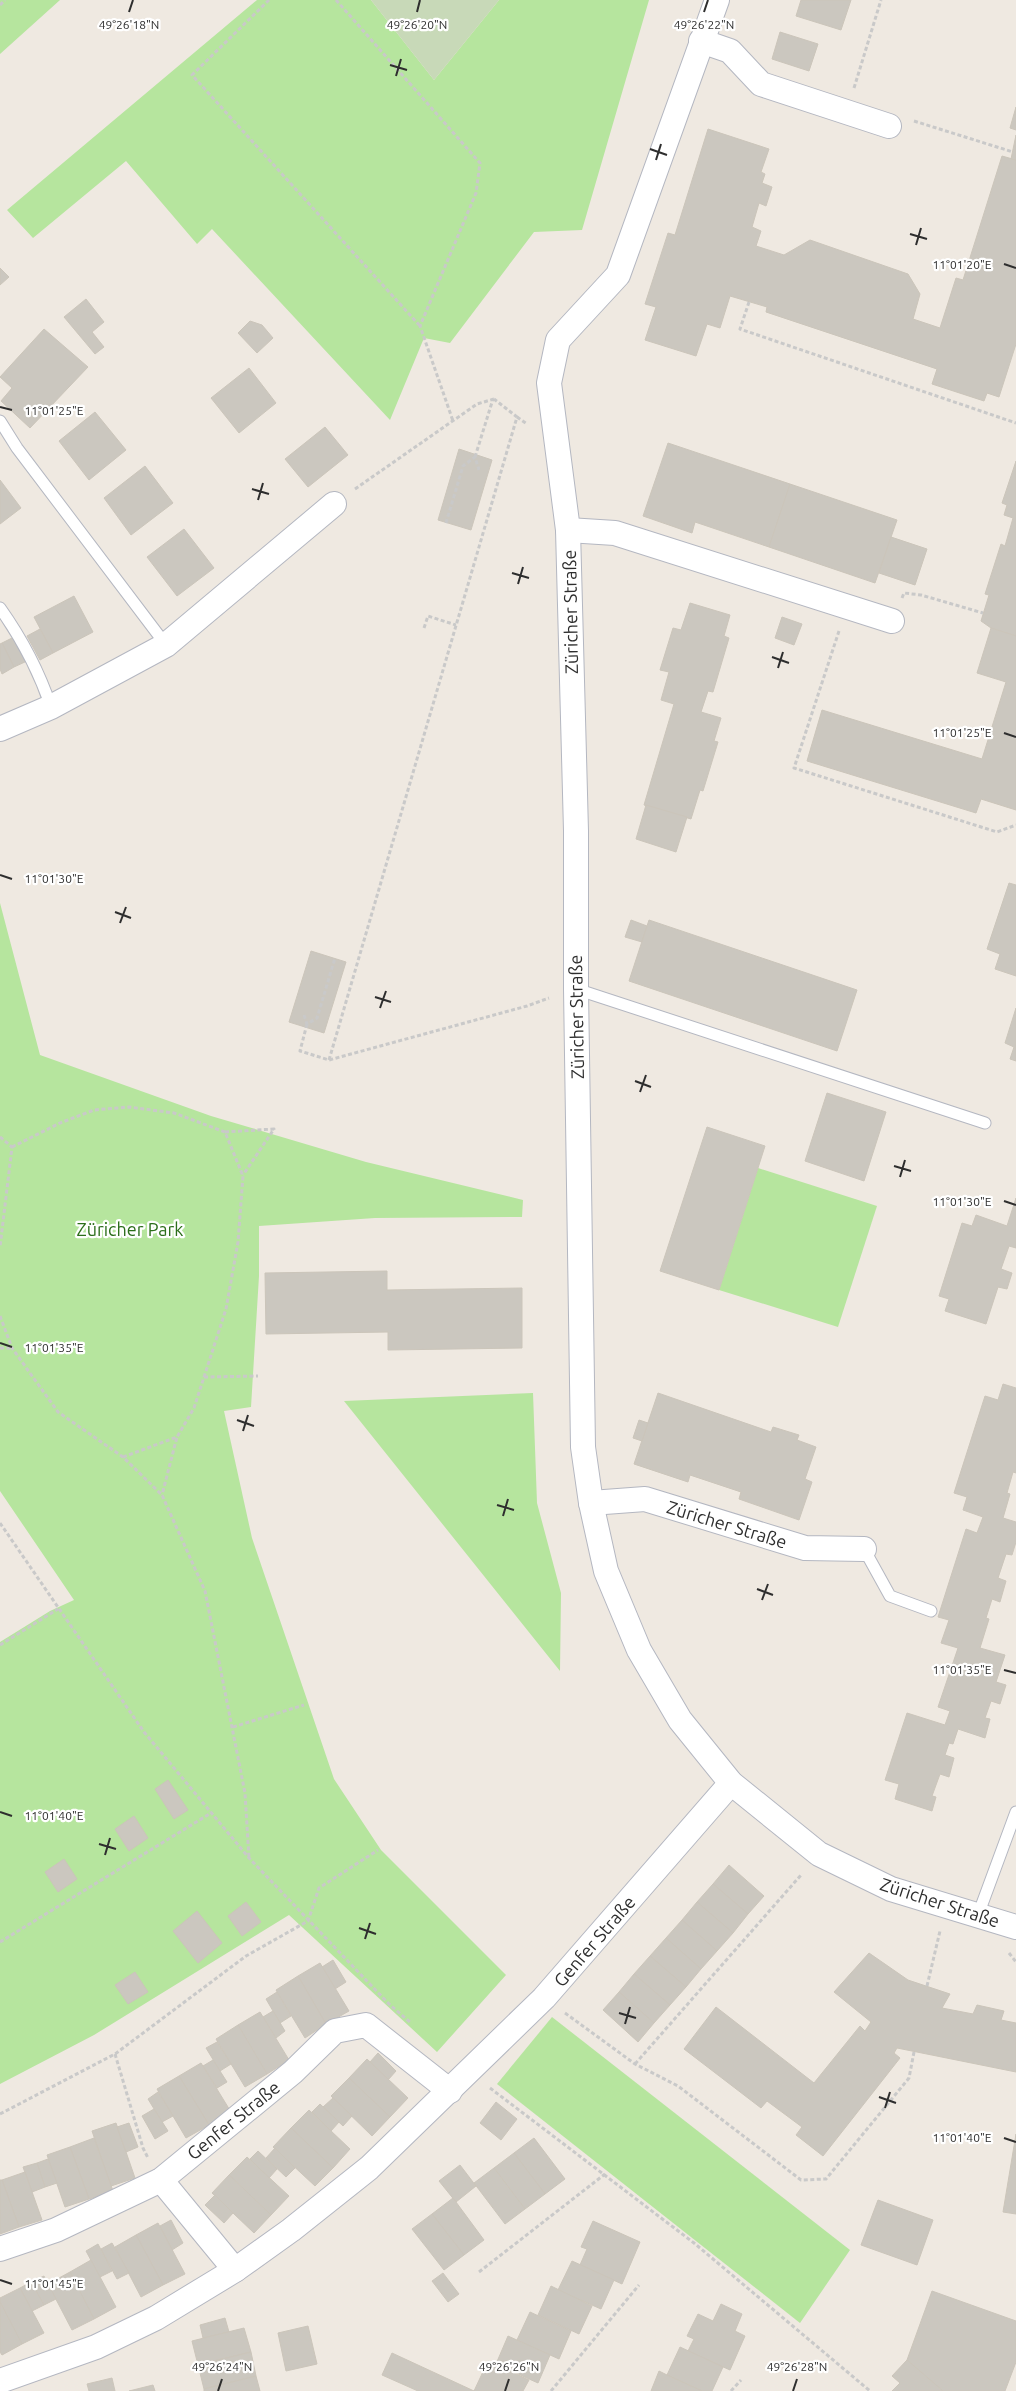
<svg xmlns="http://www.w3.org/2000/svg" width="1016" height="2391" font-family="Ubuntu,sans-serif">
  <style>
    .green { fill: #b6e59e }
    .cemetery { fill: #c8d9b8 }
    .building { fill: #cbc7bf; stroke: #cbc5ba }
    .lines { fill: none; stroke-linecap: round; stroke-linejoin: round }
    .lane-casing { stroke: #b4b7c1; stroke-width: 13 }
    .street-casing { stroke: #b4b7c1; stroke-width: 26 }
    .path { stroke: #c9c9c9; stroke-width: 3; stroke-dasharray: 4 2.5; stroke-linecap: butt }
    .lane { stroke: #fff; stroke-width: 11 }
    .street { stroke: #fff; stroke-width: 24 }
    .ticks { fill: none; stroke: #2e2e2e; stroke-width: 2 }
    .labels { text-anchor: middle; dominant-baseline: central; stroke-width: 4.5; stroke-linejoin: round; paint-order: stroke }
    .street-label { font-size: 18px; fill: #2e2e2e; stroke: #fff }
    .park-label { font-size: 18px; fill: #2c6e1b; stroke: #fff }
    .ticks-label { font-size: 12px; text-anchor: middle; fill: #2e2e2e; stroke: #fff; stroke-width: 4.5; stroke-linejoin: round; paint-order: stroke }
  </style>
  <rect width="100%" height="100%" fill="#efe9e1"/>
  <g class="green">
    <polygon points="0,0 60,0 0,54"/>
    <polygon points="257,0 371,0 434,80 499,0 649,0 582,230 534,232 450,343 424,338 390,420 212,229 197,244 126,161 33,238 7,210"/>
    <polygon points="0,903 40,1055 211,1116 366,1162 523,1200 522,1217 375,1218 259,1226 259,1276 251,1407 224,1411 252,1538 334,1779 381,1850 506,1975 437,2052 289,1915 94,2035 0,2084 0,1642 50,1611 74,1600 0,1491"/>
    <polygon points="758,1168 877,1206 838,1327 719,1290"/>
    <polygon points="533,1393 537,1503 561,1593 560,1671 344,1401"/>
    <polygon points="552,2017 850,2250 800,2323 497,2084"/>
  </g>
  <polygon class="cemetery" points="371,0 499,0 434,80"/>
  <g class="building">
    <polygon points="801,0 851,0 841,30 796,16"/>
    <polygon points="780,32 818,44 809,71 772,59"/>
    <polygon points="1016,107 1016,130 1010,128"/>
    <polygon points="708,129 769,149 761,172 765,174 762,183 772,187 766,206 759,203 752,227 761,231 756,246 784,255 810,240 908,274 920,294 913,319 940,328 956,278 963,280 1002,156 1016,160 1016,344 999,397 987,393 984,401 932,384 937,369 766,312 767,307 730,296 720,328 707,324 696,356 645,340 656,307 645,304 668,233 675,235"/>
    <polygon points="1016,135 1016,160 1011,159"/>
    <polygon points="0,268 9,277 0,285"/>
    <polygon points="86,299 104,322 92,332 104,347 95,354 64,317"/>
    <polygon points="250,321 262,325 273,338 257,353 238,333"/>
    <polygon points="44,329 88,367 30,428 1,401 12,388 0,377"/>
    <polygon points="249,368 276,403 239,433 211,398"/>
    <polygon points="95,412 126,450 89,480 59,441"/>
    <polygon points="325,427 348,455 308,487 285,459"/>
    <polygon points="668,443 790,484 769,547 695,522 692,533 643,516"/>
    <polygon points="459,449 492,460 471,530 438,520"/>
    <polygon points="1016,461 1016,636 991,628 981,621 989,595 985,594 1001,544 1005,546 1013,518 1004,515 1007,505 1002,503"/>
    <polygon points="145,466 173,503 131,535 104,498"/>
    <polygon points="0,480 21,508 0,524"/>
    <polygon points="790,484 897,520 875,583 769,547"/>
    <polygon points="184,529 214,568 177,596 147,557"/>
    <polygon points="891,537 927,549 915,585 879,573"/>
    <polygon points="74,596 93,632 53,653 34,617"/>
    <polygon points="690,603 730,615 724,636 729,638 713,692 708,691 701,712 721,718 714,741 718,742 703,791 700,790 691,819 644,805 674,704 661,700 669,672 660,670 673,628 681,630"/>
    <polygon points="782,617 802,624 794,645 775,638"/>
    <polygon points="991,628 1016,636 1016,810 981,799 976,813 807,761 822,710 982,759 1006,682 977,673"/>
    <polygon points="40,629 53,653 40,660 27,636"/>
    <polygon points="14,637 27,661 14,667 2,643"/>
    <polygon points="2,643 14,667 2,674 0,669 0,644"/>
    <polygon points="646,805 687,817 676,852 636,839"/>
    <polygon points="1009,883 1016,885 1016,976 995,969 1000,954 987,949"/>
    <polygon points="631,920 647,926 642,942 625,937"/>
    <polygon points="649,920 857,990 837,1051 629,981"/>
    <polygon points="311,951 346,962 324,1033 289,1022"/>
    <polygon points="1016,1008 1016,1061 1010,1059 1014,1047 1005,1043"/>
    <polygon points="827,1093 886,1112 864,1181 805,1161"/>
    <polygon points="707,1127 765,1146 719,1290 660,1271"/>
    <polygon points="1016,1198 1016,1248 1009,1246 1001,1269 1012,1273 1007,1289 998,1287 986,1324 945,1311 949,1299 939,1296 962,1223 972,1226 976,1215 1007,1226"/>
    <polygon points="387,1271 387,1290 522,1288 522,1348 388,1350 388,1332 266,1334 265,1273"/>
    <polygon points="1003,1384 1016,1388 1016,1473 1013,1472 1007,1493 1010,1494 1003,1518 1016,1522 1016,1542 1012,1555 1006,1554 998,1578 1006,1581 1000,1602 992,1599 986,1618 989,1619 980,1648 1005,1655 996,1682 1006,1685 1000,1704 991,1701 985,1718 990,1719 985,1738 958,1729 953,1744 949,1743 945,1755 954,1758 949,1777 940,1774 932,1796 936,1797 932,1811 895,1799 899,1784 885,1780 907,1713 945,1725 950,1711 938,1707 958,1648 941,1643 949,1620 938,1617 966,1529 977,1533 983,1517 963,1510 967,1497 954,1493 985,1396 998,1400"/>
    <polygon points="658,1393 771,1432 773,1427 799,1435 797,1440 816,1447 805,1479 812,1482 799,1520 739,1499 741,1492 690,1475 688,1482 634,1464"/>
    <polygon points="639,1420 648,1423 642,1441 633,1438"/>
    <polygon points="168,1780 188,1810 174,1819 155,1789"/>
    <polygon points="134,1816 148,1838 129,1851 115,1829"/>
    <polygon points="64,1859 77,1879 58,1892 45,1872"/>
    <polygon points="729,1865 764,1896 748,1914 713,1884"/>
    <polygon points="713,1884 748,1914 733,1933 697,1902"/>
    <polygon points="246,1902 261,1922 242,1936 228,1916"/>
    <polygon points="697,1902 733,1933 717,1951 682,1920"/>
    <polygon points="197,1911 222,1943 198,1963 173,1931"/>
    <polygon points="682,1920 717,1951 701,1969 666,1938"/>
    <polygon points="666,1938 701,1969 686,1987 650,1956"/>
    <polygon points="869,1953 908,1980 950,1994 942,2008 973,2014 977,2005 1004,2011 1001,2020 1016,2023 1016,2072 897,2048 894,2053 900,2058 823,2156 796,2135 802,2127 767,2101 761,2108 684,2049 716,2007 814,2083 860,2026 865,2031 871,2022 834,1992"/>
    <polygon points="650,1956 686,1987 670,2005 634,1974"/>
    <polygon points="333,1960 346,1982 335,1989 322,1967"/>
    <polygon points="320,1963 349,2011 326,2024 298,1976"/>
    <polygon points="135,1972 148,1992 128,2004 115,1985"/>
    <polygon points="634,1974 670,2005 654,2023 619,1992"/>
    <polygon points="298,1976 326,2024 305,2038 276,1990"/>
    <polygon points="277,1992 291,2016 280,2023 266,1999"/>
    <polygon points="619,1992 654,2023 638,2042 603,2010"/>
    <polygon points="273,2011 285,2031 276,2038 263,2017"/>
    <polygon points="260,2012 289,2060 267,2074 238,2025"/>
    <polygon points="238,2025 267,2074 245,2087 216,2039"/>
    <polygon points="217,2042 231,2064 220,2071 206,2048"/>
    <polygon points="378,2053 396,2071 388,2080 370,2062"/>
    <polygon points="367,2059 408,2098 390,2117 349,2078"/>
    <polygon points="213,2060 227,2082 217,2088 203,2066"/>
    <polygon points="201,2063 231,2112 209,2125 179,2076"/>
    <polygon points="179,2076 209,2125 186,2138 157,2089"/>
    <polygon points="349,2078 390,2117 372,2136 331,2096"/>
    <polygon points="158,2092 173,2116 162,2122 148,2099"/>
    <polygon points="333,2098 352,2116 343,2126 323,2107"/>
    <polygon points="496,2102 517,2119 501,2140 480,2123"/>
    <polygon points="320,2104 339,2122 331,2131 312,2112"/>
    <polygon points="154,2109 168,2131 155,2139 142,2116"/>
    <polygon points="309,2110 350,2149 333,2168 291,2128"/>
    <polygon points="116,2123 135,2178 111,2186 92,2131"/>
    <polygon points="129,2123 138,2147 126,2152 117,2127"/>
    <polygon points="291,2128 333,2168 315,2186 273,2147"/>
    <polygon points="1016,2134 1016,2214 1003,2212"/>
    <polygon points="94,2138 113,2191 89,2199 70,2147"/>
    <polygon points="534,2138 565,2179 545,2194 514,2153"/>
    <polygon points="70,2147 89,2199 65,2207 47,2155"/>
    <polygon points="275,2148 295,2168 286,2177 266,2158"/>
    <polygon points="258,2151 277,2169 269,2178 250,2159"/>
    <polygon points="514,2153 545,2194 525,2209 494,2168"/>
    <polygon points="247,2157 289,2196 271,2215 229,2175"/>
    <polygon points="48,2159 57,2183 45,2187 37,2163"/>
    <polygon points="37,2163 45,2187 32,2192 23,2167"/>
    <polygon points="460,2165 476,2186 456,2202 439,2181"/>
    <polygon points="494,2168 525,2209 505,2224 474,2183"/>
    <polygon points="25,2172 42,2220 19,2227 2,2180"/>
    <polygon points="229,2175 271,2215 254,2233 212,2193"/>
    <polygon points="0,2180 2,2180 19,2227 0,2234"/>
    <polygon points="215,2195 233,2213 224,2223 205,2205"/>
    <polygon points="453,2198 484,2240 464,2255 432,2214"/>
    <polygon points="878,2200 933,2220 917,2265 861,2245"/>
    <polygon points="432,2214 464,2255 444,2270 412,2229"/>
    <polygon points="171,2220 183,2243 172,2250 160,2226"/>
    <polygon points="593,2221 640,2242 622,2284 580,2265 587,2249 581,2247"/>
    <polygon points="158,2223 185,2274 163,2285 136,2235"/>
    <polygon points="136,2235 163,2285 141,2297 115,2247"/>
    <polygon points="112,2243 129,2273 117,2279 101,2249"/>
    <polygon points="98,2244 112,2271 100,2277 86,2251"/>
    <polygon points="91,2260 116,2307 94,2319 70,2272"/>
    <polygon points="572,2261 614,2280 601,2309 558,2290"/>
    <polygon points="70,2272 94,2319 72,2330 48,2284"/>
    <polygon points="443,2273 459,2294 448,2302 432,2281"/>
    <polygon points="44,2276 56,2299 44,2305 31,2282"/>
    <polygon points="31,2282 44,2305 32,2311 20,2288"/>
    <polygon points="551,2286 592,2306 579,2334 538,2315"/>
    <polygon points="20,2288 44,2333 22,2344 0,2302 0,2298"/>
    <polygon points="932,2291 1016,2321 1016,2362 1005,2391 943,2391 907,2360"/>
    <polygon points="0,2302 22,2344 2,2355 0,2352"/>
    <polygon points="721,2304 742,2314 735,2331 745,2336 730,2370 688,2351 694,2339 687,2336 698,2314 713,2321"/>
    <polygon points="530,2312 571,2331 559,2359 517,2340"/>
    <polygon points="225,2318 229,2332 203,2338 200,2325"/>
    <polygon points="308,2326 317,2364 286,2371 278,2333"/>
    <polygon points="244,2328 251,2352 198,2365 192,2341"/>
    <polygon points="508,2336 550,2355 538,2383 496,2364"/>
    <polygon points="680,2347 723,2367 712,2391 702,2391 667,2375"/>
    <polygon points="251,2352 256,2376 204,2389 198,2365"/>
    <polygon points="392,2353 474,2391 475,2391 418,2391 382,2375"/>
    <polygon points="907,2360 943,2391 892,2391 900,2383 892,2376"/>
    <polygon points="488,2361 529,2380 523,2391 474,2391"/>
    <polygon points="659,2371 667,2375 702,2391 651,2391"/>
    <polygon points="256,2376 260,2391 204,2391 204,2389"/>
    <polygon points="112,2378 115,2391 89,2391 87,2384"/>
    <polygon points="153,2385 155,2391 129,2391"/>
  </g>
  <g class="lines">
    <defs>
      <g id="lane">
        <polyline points="0,421 17,448 166,645"/>
        <path d="M0,608C22,639 39,671 51,707"/>
        <polyline points="576,989 985,1123"/>
        <polyline points="864,1549 890,1596 931,1611"/>
        <polyline points="978,1915 1016,1812"/>
      </g>
      <g id="street">
        <polyline points="717,0 618,275 558,340 549,383 568,530 576,831 576,989 583,1447 591,1503 606,1571 639,1650 680,1720 731,1783 819,1854 891,1889 1016,1927"/>
        <polyline points="701,41 730,51 761,84 889,126"/>
        <polyline points="568,530 615,533 892,621"/>
        <polyline points="0,729 51,707 166,645 334,504"/>
        <polyline points="591,1503 645,1499 805,1548 864,1549"/>
        <polyline points="161,2180 235,2270"/>
        <polyline points="0,2249 56,2230 161,2180 293,2072 335,2031 366,2025 450,2091"/>
        <polyline points="0,2381 96,2347 156,2318 235,2270 291,2230 369,2168 544,1998 731,1783"/>
      </g>
    </defs>
    <use href="#lane" class="lane-casing"/>
    <use href="#street" class="street-casing"/>
    <g class="path">
      <polyline points="269,0 192,75 420,326"/>
      <polyline points="336,0 480,163 476,193 420,326 453,421"/>
      <polyline points="0,5 5,0"/>
      <polyline points="854,88 881,0"/>
      <polyline points="914,121 1013,152"/>
      <polyline points="749,302 740,329 1016,423"/>
      <polyline points="517,417 527,424"/>
      <polyline points="475,457 493,399"/>
      <polyline points="355,489 477,404 494,399"/>
      <polyline points="446,523 463,466 475,457 479,470"/>
      <polyline points="902,598 904,593 921,595 983,613"/>
      <polyline points="424,628 428,616 456,625"/>
      <polyline points="839,631 794,768 997,832 1016,825"/>
      <polyline points="304,1015 307,1024 317,1018 335,958"/>
      <polyline points="307,1024 300,1051 329,1060 527,1006 549,998"/>
      <polyline points="329,1060 517,417 494,399"/>
      <polyline points="225,1132 274,1129 243,1175"/>
      <polyline points="0,1137 12,1147 0,1247"/>
      <polyline points="12,1147 60,1123 94,1110 129,1107 174,1113 225,1132 243,1176 238,1242 226,1309 194,1408 177,1437"/>
      <polyline points="0,1316 12,1348 58,1412 123,1457 162,1495 205,1591 245,1793 249,1858"/>
      <polyline points="0,1348 12,1348"/>
      <polyline points="204,1377 258,1376"/>
      <polyline points="123,1457 177,1437 162,1495"/>
      <polyline points="0,1523 144,1732 249,1858 389,2004 411,2023"/>
      <polyline points="0,1645 58,1609"/>
      <polyline points="233,1727 304,1705"/>
      <polyline points="0,1942 211,1813"/>
      <polyline points="1009,1953 1016,1962"/>
      <polyline points="927,1986 940,1931"/>
      <polyline points="565,2013 635,2064 678,2086 801,2180 826,2179 909,2078 914,2052"/>
      <polyline points="115,2054 143,2148 148,2158"/>
      <polyline points="635,2064 801,1875"/>
      <polyline points="490,2088 694,2243 870,2391"/>
      <polyline points="0,2114 115,2054 246,1956 308,1921 319,1888 378,1850"/>
      <polyline points="479,2272 605,2174"/>
      <polyline points="551,2391 639,2285"/>
      <polyline points="731,2391 741,2380"/>
    </g>
    <use href="#lane" class="lane"/>
    <use href="#street" class="street"/>
  </g>
  <path class="ticks" d="M129,12L133,0M417,12L420,0M704,12L708,0M390,65L407,70M396,76L401,59M650,149L667,155M656,160L661,144M910,234L927,239M916,245L921,228M1004,264L1016,268M0,407L12,410M252,489L269,494M258,500L263,483M512,573L529,578M518,584L523,567M772,657L789,663M778,668L783,652M1004,733L1016,737M0,875L12,879M115,912L131,918M120,923L126,907M375,997L391,1002M380,1008L386,991M635,1081L651,1087M640,1092L646,1075M894,1166L911,1171M900,1177L905,1160M1004,1201L1016,1205M0,1343L12,1347M237,1420L254,1426M243,1431L248,1415M497,1505L514,1510M503,1516L508,1499M757,1589L773,1595M762,1600L768,1584M1004,1670L1016,1673M0,1812L12,1816M99,1844L116,1849M105,1855L110,1838M359,1928L376,1934M365,1939L370,1923M619,2013L636,2018M625,2024L630,2007M879,2097L896,2103M885,2108L890,2092M1004,2138L1016,2142M0,2280L12,2284M218,2391L222,2379M505,2391L509,2379M793,2391L797,2379"/>
  <g class="labels">
    <g class="street-label">
      <text transform="translate(570 612) rotate(-91)">Züricher Straße</text>
      <text transform="translate(576 1017) rotate(-91)">Züricher Straße</text>
      <text transform="translate(727 1524) rotate(17)">Züricher Straße</text>
      <text transform="translate(940 1902) rotate(18)">Züricher Straße</text>
      <text transform="translate(594 1941) rotate(-49)">Genfer Straße</text>
      <text transform="translate(233 2120) rotate(-39)">Genfer Straße</text>
    </g>
    <g class="park-label">
      <text x="130" y="1229">Züricher Park</text>
    </g>
  </g>
  <g class="ticks-label">
    <text x="129" y="29">49°26'18"N</text>
    <text x="417" y="29">49°26'20"N</text>
    <text x="704" y="29">49°26'22"N</text>
    <text x="962" y="269">11°01'20"E</text>
    <text x="54" y="415">11°01'25"E</text>
    <text x="962" y="737">11°01'25"E</text>
    <text x="54" y="883">11°01'30"E</text>
    <text x="962" y="1206">11°01'30"E</text>
    <text x="54" y="1352">11°01'35"E</text>
    <text x="962" y="1674">11°01'35"E</text>
    <text x="54" y="1820">11°01'40"E</text>
    <text x="962" y="2142">11°01'40"E</text>
    <text x="54" y="2288">11°01'45"E</text>
    <text x="222" y="2371">49°26'24"N</text>
    <text x="509" y="2371">49°26'26"N</text>
    <text x="797" y="2371">49°26'28"N</text>
  </g>
</svg>
